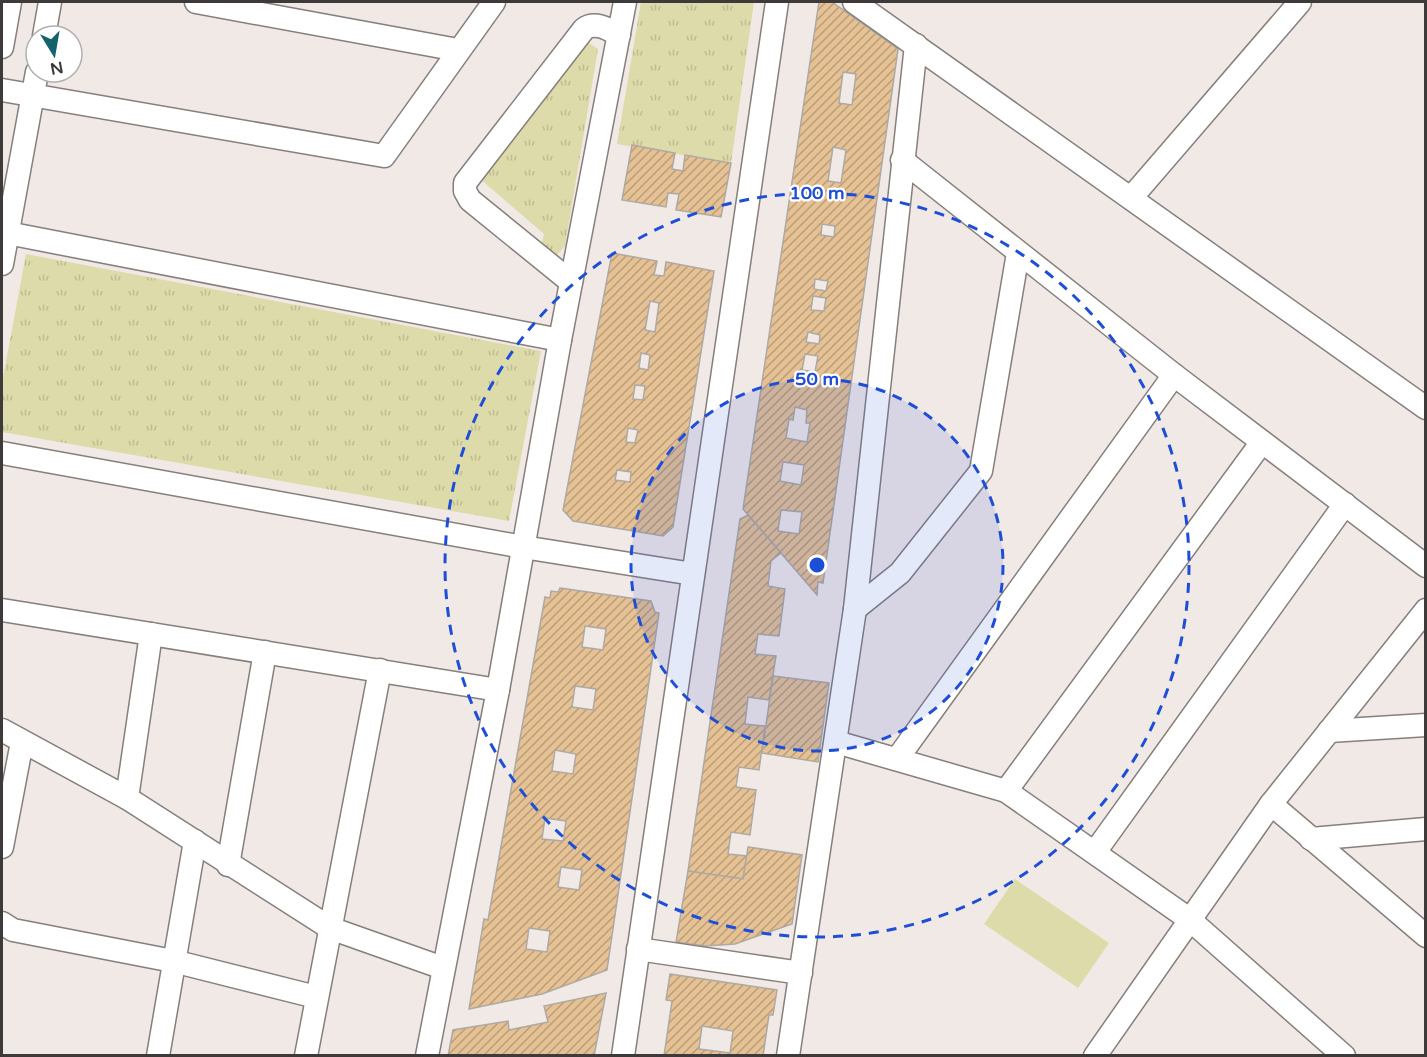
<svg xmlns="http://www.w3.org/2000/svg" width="1427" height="1057" font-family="'Varela Round',sans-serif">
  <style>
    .grass { fill: url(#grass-tufts) }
    .pitch { fill: #dddba9 }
    .building { fill: url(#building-hatch); stroke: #aea9a3; stroke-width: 1.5; fill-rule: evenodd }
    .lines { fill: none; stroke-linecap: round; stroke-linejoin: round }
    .street-casing { stroke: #867f7c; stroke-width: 25 }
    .street { stroke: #fff; stroke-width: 22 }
    .ring { fill: none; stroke: #1d4ed8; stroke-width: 3; stroke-dasharray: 10 8 }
    .centre { fill: #1d4ed8; stroke: #fff; stroke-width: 3 }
    .ring-label { font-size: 18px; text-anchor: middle; font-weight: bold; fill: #1d4ed8; stroke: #fff; stroke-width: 4.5; stroke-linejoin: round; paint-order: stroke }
  </style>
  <defs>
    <pattern id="grass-tufts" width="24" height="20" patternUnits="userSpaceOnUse" patternTransform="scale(1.5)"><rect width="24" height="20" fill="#dddba9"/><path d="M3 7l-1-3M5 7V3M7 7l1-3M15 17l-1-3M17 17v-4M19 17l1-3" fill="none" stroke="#bfbd92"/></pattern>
    <pattern id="building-hatch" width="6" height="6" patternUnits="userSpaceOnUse" patternTransform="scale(1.5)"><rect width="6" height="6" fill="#e5c194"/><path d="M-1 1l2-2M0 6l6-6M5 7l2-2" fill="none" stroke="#bb9e7a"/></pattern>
  </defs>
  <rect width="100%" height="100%" fill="#f1e9e6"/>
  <g class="grass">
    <polygon points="641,2 754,2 731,163 617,144"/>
    <polygon points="583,39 598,49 565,246 556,256 541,247 544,234 478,177"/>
    <polygon points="26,254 541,351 509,521 2,432 2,383"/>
  </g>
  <polygon class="pitch" points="1015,879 1109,943 1078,988 984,924"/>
  <g class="building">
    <path d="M819,2H832L898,49L823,583L818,582L817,595L743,509ZM843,72L856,74L852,105L839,103ZM833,147L846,150L841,183L828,181ZM822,224L835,226L834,237L821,235ZM815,279L828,281L826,291L814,289ZM813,296L826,298L824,311L811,310ZM808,332L820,335L819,344L806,342ZM805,354L818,356L815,372L802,370ZM795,407L807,410L806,423H810L807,442L786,438L789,419L793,420ZM783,462L804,465L801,485L780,481ZM781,510L802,512L799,534L778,531Z"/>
    <polygon points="632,145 675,153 672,169 683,171 685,155 731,163 721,217 676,210 679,194 668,193 666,207 622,200"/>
    <path d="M612,253L657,261L654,275L664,276L666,262L714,271L673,527L663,536L573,521L563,510ZM650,301L659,303L655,332L645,330ZM641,353L650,355L648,370L639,368ZM635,385L645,386L643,400L633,399ZM628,428L638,430L635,443L626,442ZM617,470L631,472L630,482L615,480Z"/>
    <polygon points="748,515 781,553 771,561 768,586 785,589 779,636 758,634 755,654 776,656 769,700 748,697 745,724 765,726 759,770 739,767 736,787 756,790 750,835 731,832 728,854 747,856 743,879 688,871 740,519"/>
    <path d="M560,588L651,601L655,612L659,613L607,970L542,994L469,1009L484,919L488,920L545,597L550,598L551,591L558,592ZM585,626L606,629L603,650L582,647ZM575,686L596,689L593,710L572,707ZM555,750L576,754L573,774L552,771ZM545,818L566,821L563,841L542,839ZM561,867L582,870L579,890L558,887ZM529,928L550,931L547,952L526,949Z"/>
    <polygon points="773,676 829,683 818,762 762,753"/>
    <polygon points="748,847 802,855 792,924 735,944 705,946 676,942 688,871 743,879"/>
    <path d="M670,974L777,990L773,1015H769L763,1056H664L672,1001L666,1000ZM702,1026L733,1031L730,1053L699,1049Z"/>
    <polygon points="606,993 594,1056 448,1056 453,1030 508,1021 509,1030 548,1022 544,1006"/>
  </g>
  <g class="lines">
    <defs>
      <g id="street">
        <polyline points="196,2 458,50"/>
        <polyline points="854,2 1426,408"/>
        <polyline points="44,36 50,2"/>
        <polyline points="2,47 10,2"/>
        <polyline points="2,90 384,156 494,2"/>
        <polyline points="902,160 1174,375 1426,566"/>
        <polyline points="1131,198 1300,2"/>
        <polyline points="2,232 560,340"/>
        <polyline points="2,264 37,72"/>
        <path d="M571,282L470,200L465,191V183L584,29C595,21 608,29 619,35"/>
        <polyline points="2,453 523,547 693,574"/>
        <polyline points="855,609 900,573 981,471 1018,253"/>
        <polyline points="2,610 498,690"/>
        <polyline points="2,730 127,798 330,928 443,968"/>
        <polyline points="1329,731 1426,725"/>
        <polyline points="836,742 1006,791 1189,919 1344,1056"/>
        <polyline points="897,759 1174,375"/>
        <polyline points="1006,791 1262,442"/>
        <polyline points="127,798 151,634"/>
        <polyline points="1271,804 1426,936"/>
        <polyline points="1311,839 1426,829"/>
        <polyline points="2,847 22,742"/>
        <polyline points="1095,852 1345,504"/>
        <polyline points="228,865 265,652"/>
        <polyline points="2,923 13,930 173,961 316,997"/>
        <polyline points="638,949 801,973"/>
        <polyline points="158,1056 195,841"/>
        <polyline points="306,1056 380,670"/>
        <polyline points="427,1056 498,690 560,340 625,2"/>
        <polyline points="623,1056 777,2"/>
        <polyline points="788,1056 855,609 916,45"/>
        <polyline points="1095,1056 1271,804 1426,610"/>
      </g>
    </defs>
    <use href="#street" class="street-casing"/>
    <use href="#street" class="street"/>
  </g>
  <circle cx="817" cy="565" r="186" fill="#1d4ed8" fill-opacity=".12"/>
  <g class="ring">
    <circle cx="817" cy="565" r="186"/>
    <circle cx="817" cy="565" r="372"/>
  </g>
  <circle cx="817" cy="565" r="9" class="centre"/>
  <g class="ring-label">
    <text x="817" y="199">100 m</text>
    <text x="817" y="385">50 m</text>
  </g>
  <rect width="1427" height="1057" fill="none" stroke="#3d3a39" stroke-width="6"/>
  <g transform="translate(54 54) rotate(169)"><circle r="28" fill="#ffffff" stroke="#b1b0b0" stroke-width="1.5"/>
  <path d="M0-4.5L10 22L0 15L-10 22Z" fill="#14626a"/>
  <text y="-9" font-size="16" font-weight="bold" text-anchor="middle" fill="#3d3a39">N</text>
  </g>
</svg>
